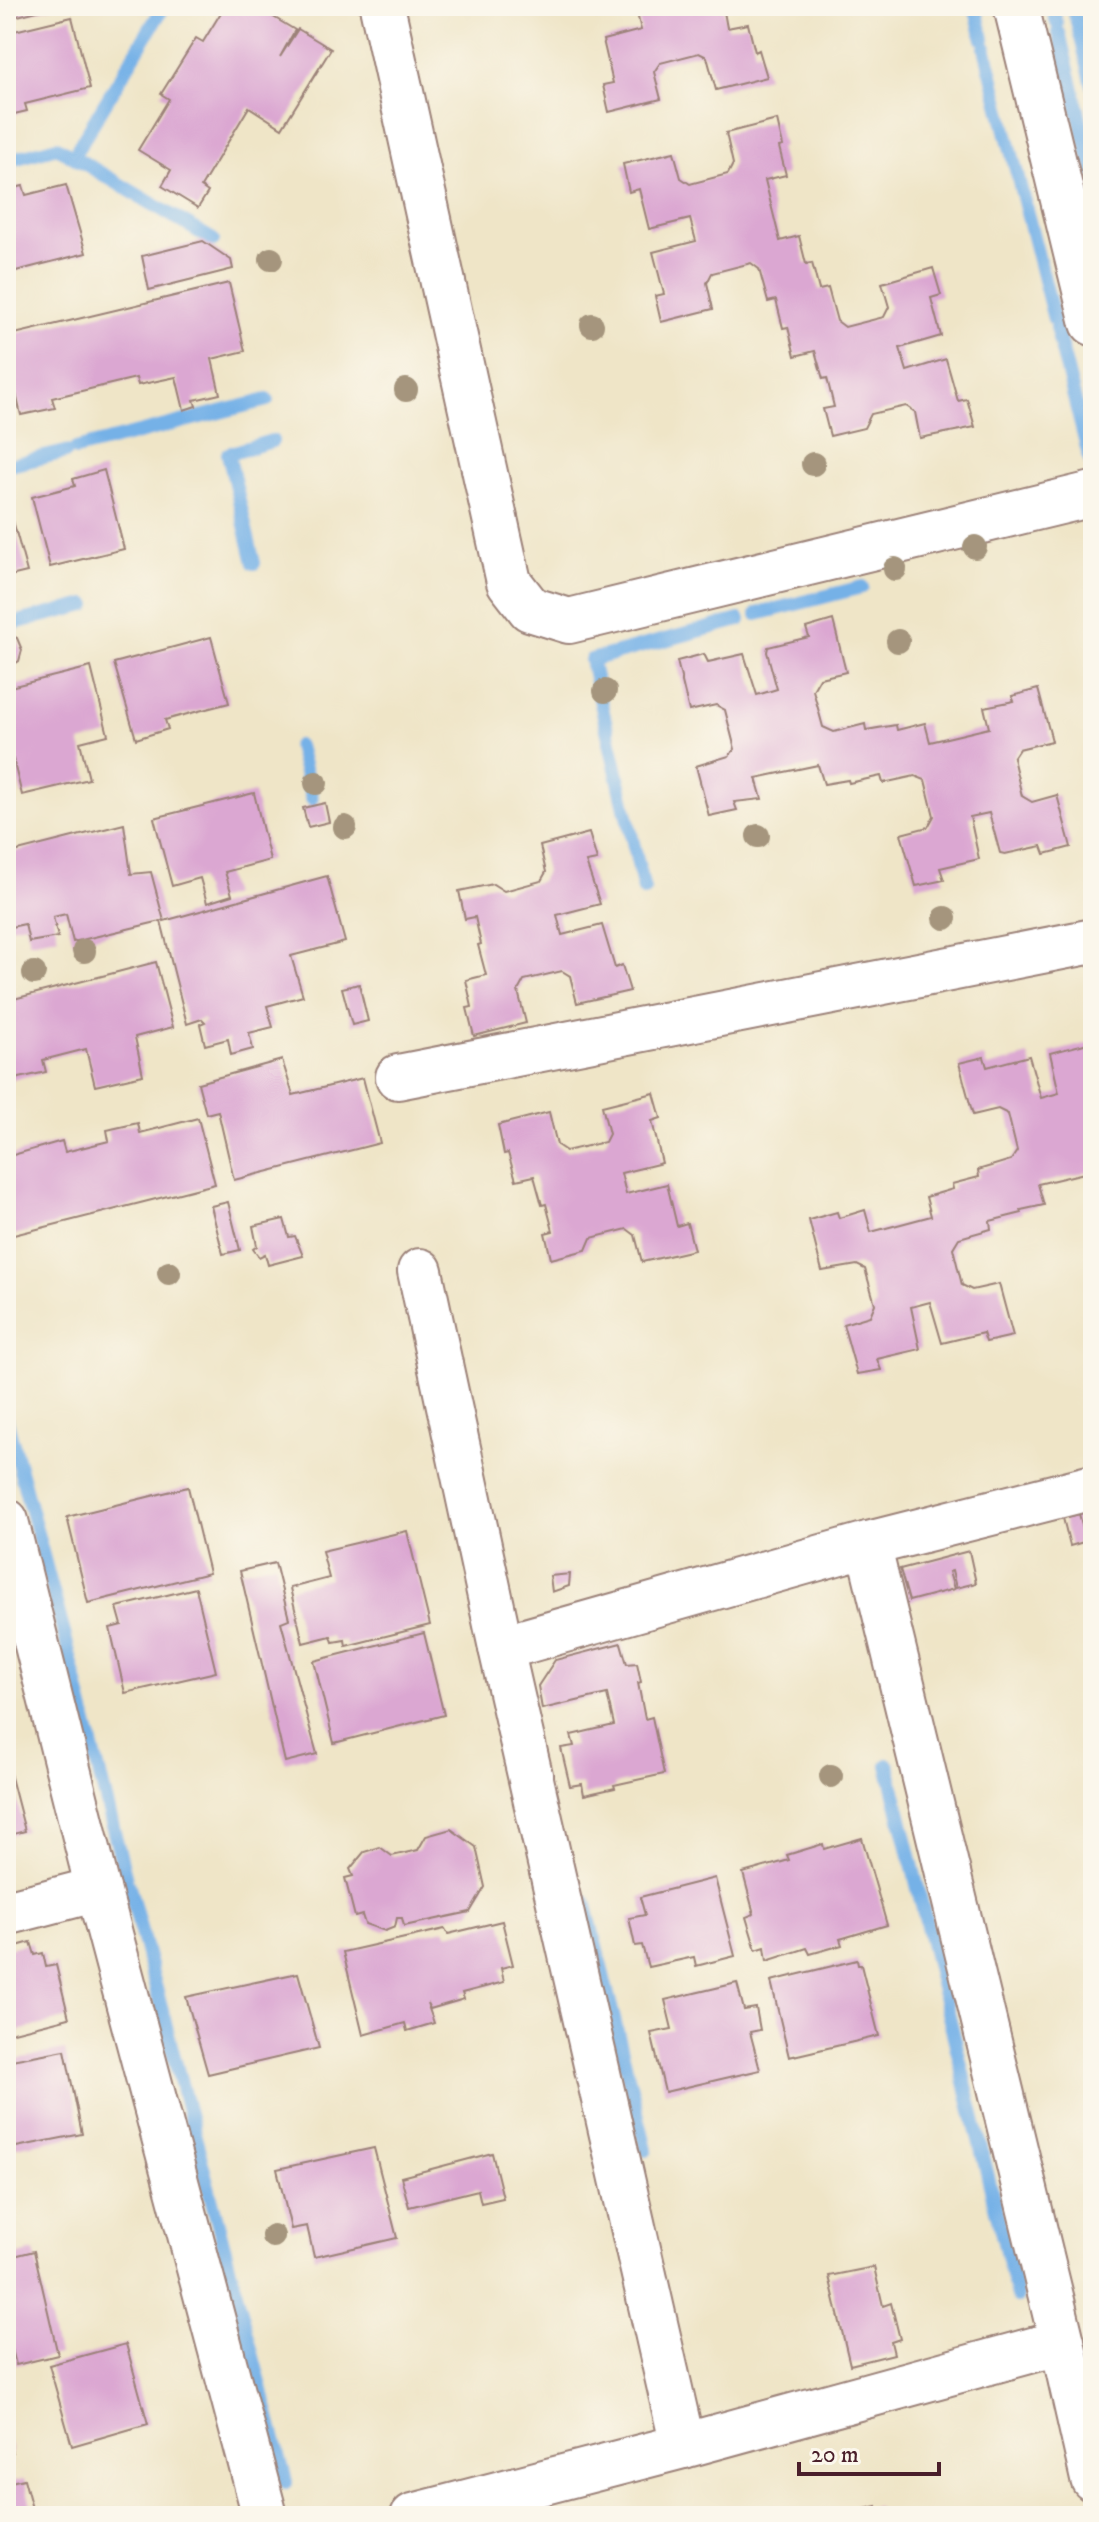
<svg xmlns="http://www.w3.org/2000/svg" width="1099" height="2522" font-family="'IM FELL DW Pica',serif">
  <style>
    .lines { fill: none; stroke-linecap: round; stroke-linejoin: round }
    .stream { stroke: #75b1e7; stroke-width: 14 }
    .building { fill: #dba7d2 }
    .street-casing { stroke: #9c8279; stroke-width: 48 }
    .secondary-casing { stroke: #9c8279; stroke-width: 48 }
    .street { stroke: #fff; stroke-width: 44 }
    .secondary { stroke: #fff; stroke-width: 44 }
    .tree { fill: #a5957d }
  </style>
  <rect width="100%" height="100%" fill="#fbf7ec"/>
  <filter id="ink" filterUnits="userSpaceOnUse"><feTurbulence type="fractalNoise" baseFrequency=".0125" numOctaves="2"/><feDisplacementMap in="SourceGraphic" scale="16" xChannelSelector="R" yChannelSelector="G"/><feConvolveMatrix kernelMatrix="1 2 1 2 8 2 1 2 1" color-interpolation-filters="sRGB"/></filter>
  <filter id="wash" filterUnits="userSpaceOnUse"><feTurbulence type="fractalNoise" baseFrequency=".006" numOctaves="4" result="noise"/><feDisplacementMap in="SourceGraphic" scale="32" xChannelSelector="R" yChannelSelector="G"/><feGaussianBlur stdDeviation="1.8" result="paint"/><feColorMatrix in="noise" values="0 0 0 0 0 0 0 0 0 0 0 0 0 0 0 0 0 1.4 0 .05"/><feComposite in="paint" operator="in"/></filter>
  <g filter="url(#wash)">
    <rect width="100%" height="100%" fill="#efe5c7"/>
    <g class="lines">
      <g class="stream">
        <polyline points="975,6 983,39"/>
        <polyline points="1052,6 1057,23"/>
        <polyline points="1073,6 1093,85"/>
        <polyline points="1059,33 1093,172"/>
        <polyline points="985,48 1054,319"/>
        <polyline points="78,148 164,6"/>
        <polyline points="6,161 57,147 213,240"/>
        <polyline points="1056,327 1090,460"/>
        <polyline points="76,449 267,400"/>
        <polyline points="6,466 66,452"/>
        <polyline points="254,563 228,454 272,441"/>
        <polyline points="757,614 862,587"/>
        <polyline points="6,625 86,605"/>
        <polyline points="298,746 312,799"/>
        <polyline points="644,890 591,660 739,620"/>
        <polyline points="6,1418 65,1637 126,1879"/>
        <polyline points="888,1765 1017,2296"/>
        <polyline points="129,1886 286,2482"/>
        <polyline points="585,1902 646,2149"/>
      </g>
    </g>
    <g id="blocks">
      <g class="building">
        <polygon points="6,6 53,6 53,7 6,19"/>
        <polygon points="225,6 255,6 295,30 280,57 298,29 331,49 282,128 249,107 201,187 208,192 198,208 162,186 171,170 138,150 169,99 161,94 196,38 203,42"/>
        <polygon points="593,6 723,6 727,28 748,24 755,52 759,50 767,77 716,90 707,57 699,53 660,63 654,72 661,99 609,112 603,85 613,83 603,40 641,30 636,9 596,19"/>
        <polygon points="72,17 90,88 25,104 27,111 6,116 6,33"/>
        <polygon points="777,120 783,146 779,147 786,175 765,180 780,241 799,236 806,264 812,263 819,290 828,288 837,321 845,327 884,317 889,307 882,283 933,268 941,295 931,298 941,336 900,348 907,371 946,359 958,401 967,399 975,427 920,438 915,412 906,406 871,414 864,428 830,436 823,409 834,407 827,378 823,379 815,351 795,356 788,327 783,328 776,300 768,302 759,269 751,263 712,273 707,283 713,309 661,322 655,296 664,294 653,252 696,241 690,219 649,229 639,189 629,192 623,164 674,152 681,178 690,184 728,174 733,164 726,133"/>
        <polygon points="66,185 86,253 12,272 16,293 6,296 6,190 23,186 26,195"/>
        <polygon points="203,241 231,260 233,269 149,290 142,256"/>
        <polygon points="229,283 245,351 212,359 220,394 194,400 196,406 184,410 176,377 138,385 136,378 52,398 55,408 21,415 6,351 6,336"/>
        <polygon points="104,470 124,549 50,567 32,497 75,486 73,479"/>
        <polygon points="6,495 27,572 6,577"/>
        <polygon points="833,620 846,672 820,678 813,690 823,727 834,732 865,724 866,730 896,725 897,730 925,723 930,742 989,728 984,707 1014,701 1012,696 1038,689 1052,741 1019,749 1013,758 1022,796 1032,802 1057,795 1071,847 1045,854 1042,846 1005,854 1000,853 989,813 970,817 979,859 940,868 944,880 916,886 901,834 928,827 934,816 925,780 915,776 883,783 881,776 849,783 848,780 824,784 818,765 756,778 762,799 734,802 737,810 709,816 696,766 729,756 735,749 725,710 716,705 689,711 677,661 704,654 708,662 744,654 757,695 777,689 767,652 768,647 809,637 806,628"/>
        <polygon points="6,633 17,638 22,650 19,661 6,669"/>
        <polygon points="211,637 229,703 165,720 168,729 136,739 114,663"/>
        <polygon points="91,667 108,735 80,742 89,779 22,795 13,759 6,760 6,688"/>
        <polygon points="254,793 270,860 225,872 232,895 207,903 200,878 172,886 154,818"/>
        <polygon points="325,803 329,822 308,827 303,808"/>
        <polygon points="124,824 131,874 151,872 164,921 327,876 345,942 291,956 303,996 267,1006 273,1027 249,1033 253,1049 231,1055 228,1039 205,1045 200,1024 205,1022 202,1019 187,1024 161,921 73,942 66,914 53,917 58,937 29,942 25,924 6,928 6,854"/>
        <polygon points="589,833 597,860 586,862 600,904 557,915 562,935 602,925 615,968 622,965 630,991 577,1003 570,976 562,971 524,980 518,991 526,1023 474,1036 467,1008 472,1007 466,980 486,975 478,945 481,944 475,917 465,919 459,891 493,884 504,891 541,881 546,872 540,846"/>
        <polygon points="156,962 173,1027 135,1037 143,1075 95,1086 86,1049 43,1060 46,1072 6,1081 6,1001"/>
        <polygon points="359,984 368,1021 352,1025 342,988"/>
        <polygon points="1093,1029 1093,1171 1038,1184 1044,1205 1021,1210 1022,1213 990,1221 991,1229 959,1238 953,1248 962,1285 972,1290 999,1284 1013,1336 986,1342 983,1333 942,1343 930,1302 911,1307 920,1349 877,1359 881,1370 857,1374 843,1324 870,1316 875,1304 865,1269 857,1265 822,1271 809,1220 837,1212 839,1218 865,1210 871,1232 931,1216 926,1197 953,1189 952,1184 979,1177 978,1170 1011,1160 1017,1151 1008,1114 998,1109 973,1115 959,1063 984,1057 987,1067 1029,1056 1041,1098 1059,1093 1050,1053 1092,1042 1088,1031"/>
        <polygon points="282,1060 293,1095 363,1078 380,1143 234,1180 218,1111 206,1114 198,1083"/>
        <polygon points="654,1093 661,1118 652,1121 662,1163 621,1173 626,1194 667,1184 677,1226 687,1223 694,1250 642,1262 635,1235 627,1229 591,1238 586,1250 551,1259 545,1233 553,1231 546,1204 542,1205 534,1176 516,1180 508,1153 504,1154 498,1125 549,1112 557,1145 566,1151 605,1142 609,1134 602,1106"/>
        <polygon points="198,1118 215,1184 6,1237 6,1157 62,1141 65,1152 109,1141 107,1130 138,1123 140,1133"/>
        <polygon points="228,1202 240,1250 223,1254 211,1206"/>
        <polygon points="284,1219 289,1237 295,1236 303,1256 268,1265 265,1254 259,1257 253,1249 257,1246 253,1226"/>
        <polygon points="188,1487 209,1573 88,1603 67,1517"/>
        <polygon points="1079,1514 1087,1541 1070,1546 1063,1518"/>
        <polygon points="407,1531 430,1625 346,1646 345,1640 333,1642 331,1636 303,1643 290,1588 329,1578 322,1551"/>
        <polygon points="969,1551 976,1583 956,1588 952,1571 949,1572 954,1589 909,1601 900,1569"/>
        <polygon points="275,1563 289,1619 281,1622 317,1754 285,1762 240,1571"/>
        <polygon points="570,1574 569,1586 552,1592 550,1576"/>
        <polygon points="196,1588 216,1672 125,1693 110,1628 122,1625 117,1607"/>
        <polygon points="424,1633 444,1715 334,1743 314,1661"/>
        <polygon points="621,1643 627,1664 637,1663 641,1682 638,1683 645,1719 652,1717 664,1774 614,1785 615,1788 584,1795 582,1784 570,1786 561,1748 574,1746 571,1735 614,1725 607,1694 542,1709 538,1686 555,1660"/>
        <polygon points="6,1758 25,1831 6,1836"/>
        <polygon points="451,1829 476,1847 485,1887 470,1912 404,1926 402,1918 397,1918 395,1927 385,1931 365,1924 362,1915 355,1917 345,1878 353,1876 350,1869 364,1852 380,1847 392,1856 418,1850 426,1836"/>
        <polygon points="862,1838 887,1925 840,1939 842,1945 810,1954 807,1948 767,1961 765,1947 756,1950 746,1917 754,1914 743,1873 789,1860 787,1855 823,1844 824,1849"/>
        <polygon points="715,1878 735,1956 696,1966 694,1957 648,1967 642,1945 635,1946 629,1918 645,1915 640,1897"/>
        <polygon points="502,1921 513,1965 501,1968 504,1982 462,1993 464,1999 430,2009 427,2003 434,2023 407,2031 405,2023 363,2035 343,1952 445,1929 448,1934"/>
        <polygon points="31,1942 35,1955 43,1953 46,1967 56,1965 69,2018 6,2034 6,1949"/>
        <polygon points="857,1960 858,1965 861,1965 879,2036 789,2057 771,1981"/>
        <polygon points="298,1973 319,2048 208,2074 186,1997"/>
        <polygon points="737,1983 744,2010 756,2008 760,2030 750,2032 760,2070 665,2092 651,2033 672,2029 665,2000"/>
        <polygon points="65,2050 82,2134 6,2149 6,2061"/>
        <polygon points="374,2148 397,2238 314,2257 307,2226 291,2229 277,2169"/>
        <polygon points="492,2153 503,2198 481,2203 478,2190 409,2207 401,2177"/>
        <polygon points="34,2251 58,2355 16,2365 6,2325 6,2258"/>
        <polygon points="874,2267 883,2306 891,2303 900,2339 891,2342 894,2354 850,2365 829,2276"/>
        <polygon points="126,2344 148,2424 72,2446 49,2365"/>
        <polygon points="6,2434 12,2452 6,2454"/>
        <polygon points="24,2479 34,2516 6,2516 6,2483"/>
        <polygon points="877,2506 879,2516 839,2516 839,2515"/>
      </g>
    </g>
  </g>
  <g filter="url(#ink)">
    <use href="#blocks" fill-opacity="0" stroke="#9c8279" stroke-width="2"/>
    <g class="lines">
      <defs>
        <g id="street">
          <polyline points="382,6 509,582 530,609 569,621 1093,494"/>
          <polyline points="398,1077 1093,941"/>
          <polyline points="420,1271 501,1648 683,2446"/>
          <polyline points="6,1521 98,1889 265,2516"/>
          <polyline points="868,1544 1062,2342 1093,2479"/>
          <polyline points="501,1648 868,1544 1093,1487"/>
          <polyline points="6,1913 98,1889"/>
          <polyline points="413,2516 683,2446 1062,2342"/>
        </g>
        <polyline id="secondary" points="1016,6 1093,323"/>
      </defs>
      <use href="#street" class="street-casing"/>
      <use href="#secondary" class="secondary-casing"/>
      <use href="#street" class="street"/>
      <use href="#secondary" class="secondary"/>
    </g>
    <g class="tree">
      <circle cx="271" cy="259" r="12"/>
      <circle cx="592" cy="325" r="12"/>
      <circle cx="406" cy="390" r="12"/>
      <circle cx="813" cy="464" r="12"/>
      <circle cx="975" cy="547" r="12"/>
      <circle cx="895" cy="569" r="12"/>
      <circle cx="898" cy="641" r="12"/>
      <circle cx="605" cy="691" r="12"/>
      <circle cx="316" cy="783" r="12"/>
      <circle cx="345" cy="827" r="12"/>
      <circle cx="758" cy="836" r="12"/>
      <circle cx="945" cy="918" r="12"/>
      <circle cx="84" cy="951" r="12"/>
      <circle cx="34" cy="973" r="12"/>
      <circle cx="169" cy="1273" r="12"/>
      <circle cx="831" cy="1776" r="12"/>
      <circle cx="273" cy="2236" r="12"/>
    </g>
  </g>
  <rect width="1099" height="2522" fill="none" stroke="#fbf7ec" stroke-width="32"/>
  <path d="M799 2462v12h140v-12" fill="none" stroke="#4a1f2b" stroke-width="4"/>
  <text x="811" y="2462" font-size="24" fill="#4a1f2b" stroke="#fbf7ec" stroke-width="6" paint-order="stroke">20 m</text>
</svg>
